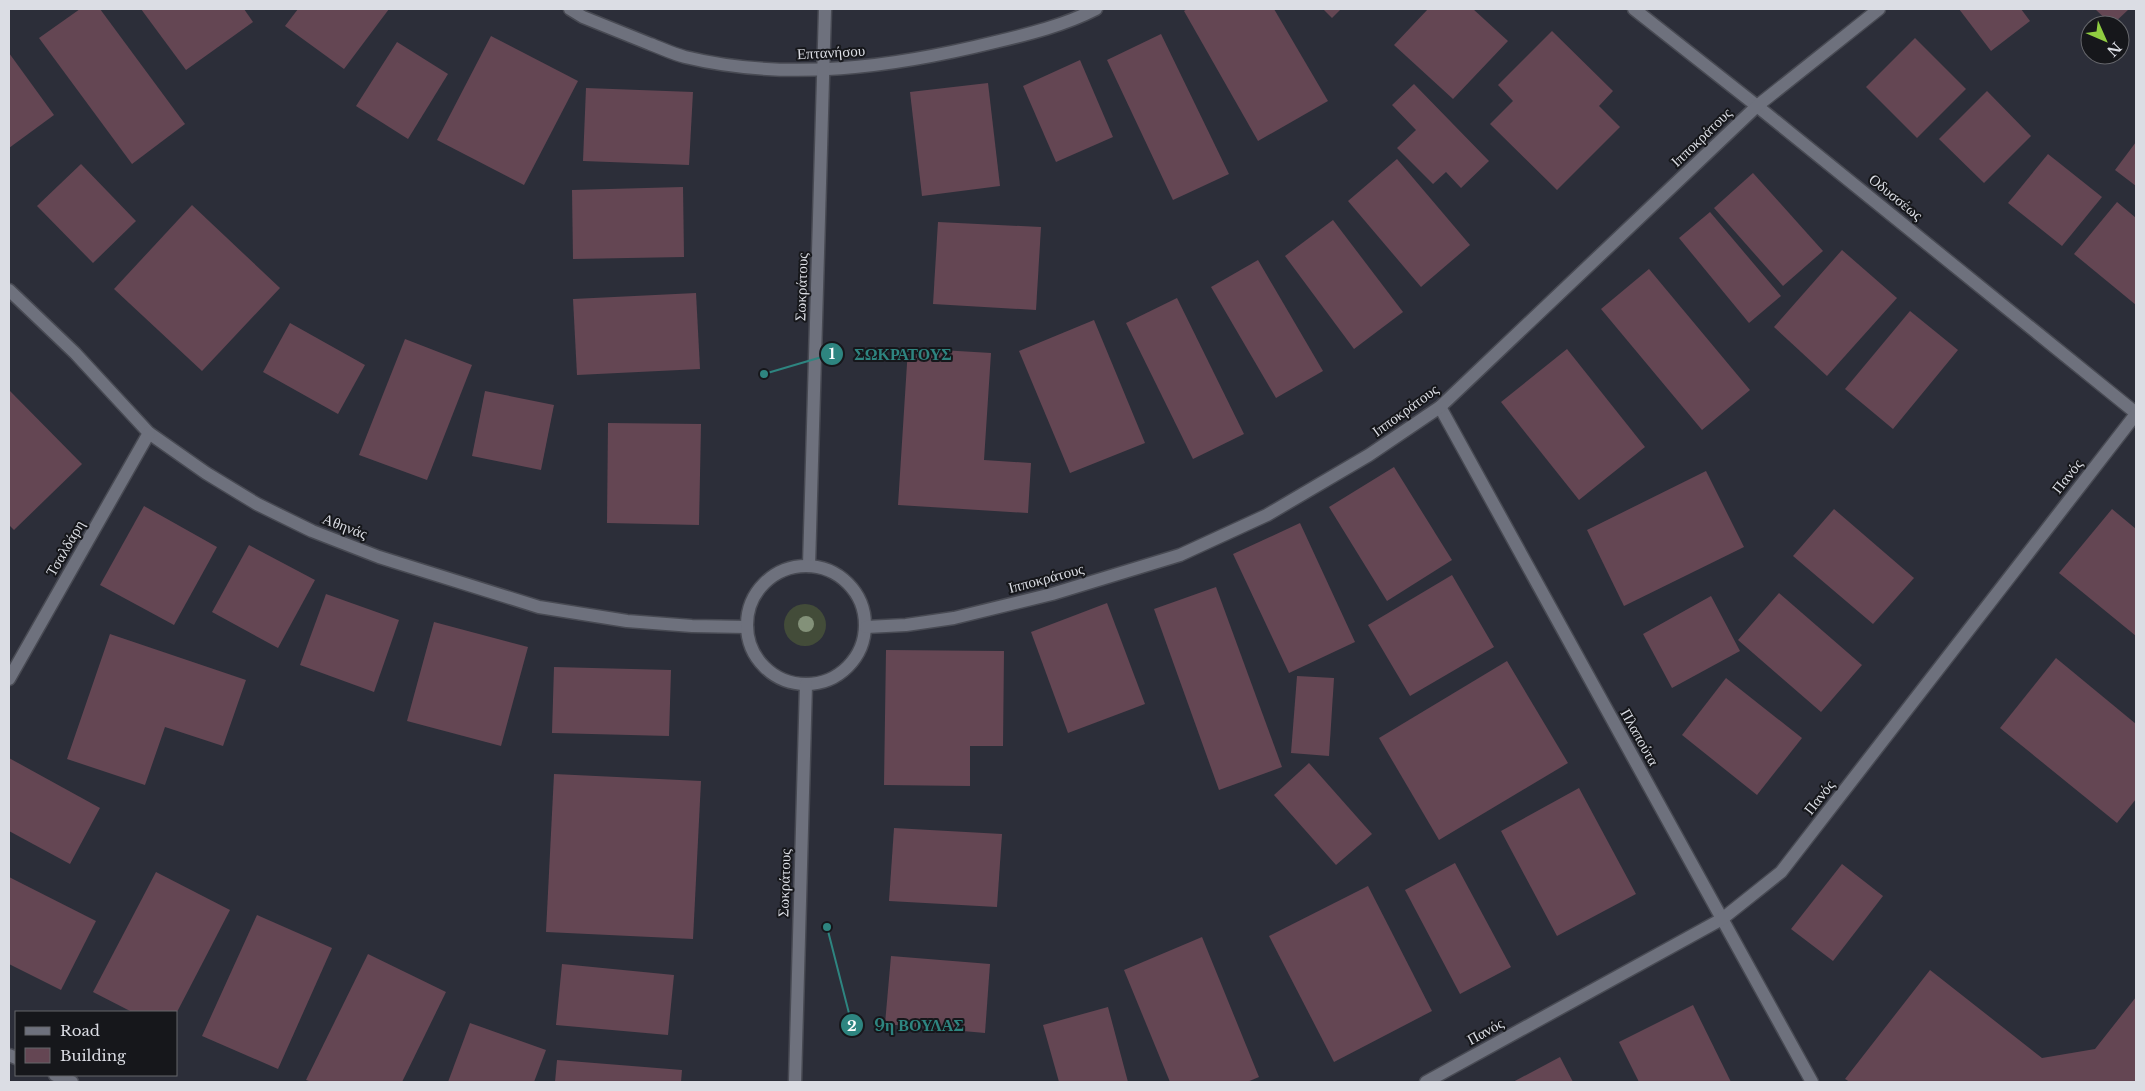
<svg xmlns="http://www.w3.org/2000/svg" width="2145" height="1091" font-family="'Libre Baskerville',serif">
  <style>
    .green { fill: #434c39 }
    .building { fill: #644653 }
    .lines { fill: none; stroke-linecap: round; stroke-linejoin: round }
    .minor-casing { stroke: #484a53; stroke-width: 15 }
    .tertiary-casing { stroke: #484a53; stroke-width: 15 }
    .minor { stroke: #6e717d; stroke-width: 12 }
    .tertiary { stroke: #6e717d; stroke-width: 12 }
    .tree { fill: #839179 }
    .labels { text-anchor: middle; dominant-baseline: central; stroke-width: 4; stroke-linejoin: round; paint-order: stroke }
    .street-label { font-size: 15px; fill: #dbdde4; stroke: #16171b }
    .leader { fill: none; stroke: #2e8580; stroke-width: 2 }
    .callout-dot { fill: #2e8580; stroke: #16171b; stroke-width: 2 }
    .mark-label { font-size: 15px; text-anchor: middle; font-weight: bold; fill: #fff }
    .callout-label { font-size: 16px; text-anchor: middle; font-weight: bold; fill: #2e8580; stroke: #16171b; stroke-width: 4; stroke-linejoin: round; paint-order: stroke }
  </style>
  <rect width="100%" height="100%" fill="#2c2e39"/>
  <circle class="green" cx="805" cy="625" r="21"/>
  <g class="building">
    <polygon points="80,9 100,9 185,124 132,164 39,38"/>
    <polygon points="141,9 244,9 253,22 186,70"/>
    <polygon points="298,9 389,9 344,69 285,26"/>
    <polygon points="1187,9 1274,9 1328,101 1258,141 1184,11"/>
    <polygon points="1323,9 1341,9 1332,18"/>
    <polygon points="1428,9 1473,9 1508,41 1453,99 1394,45"/>
    <polygon points="1959,9 2021,9 2030,21 1991,51"/>
    <polygon points="2095,9 2129,9 2112,25"/>
    <polygon points="1552,31 1613,91 1599,106 1620,127 1557,190 1490,124 1513,101 1498,85"/>
    <polygon points="1161,34 1229,174 1173,200 1107,60"/>
    <polygon points="491,36 578,81 524,185 437,140"/>
    <polygon points="1915,38 1966,89 1917,138 1866,87"/>
    <polygon points="397,42 448,74 408,139 356,106"/>
    <polygon points="9,53 54,115 9,148"/>
    <polygon points="1080,60 1113,137 1056,162 1023,86"/>
    <polygon points="988,83 1000,186 922,196 910,92"/>
    <polygon points="1414,84 1489,161 1461,188 1446,172 1433,184 1397,148 1416,130 1392,105"/>
    <polygon points="586,88 693,92 689,165 583,161"/>
    <polygon points="1987,91 2031,136 1984,183 1939,139"/>
    <polygon points="2136,142 2136,186 2115,170"/>
    <polygon points="2048,154 2102,197 2062,246 2008,203"/>
    <polygon points="1397,159 1470,245 1421,287 1348,201"/>
    <polygon points="81,164 136,221 93,263 37,206"/>
    <polygon points="1753,173 1823,251 1783,286 1714,208"/>
    <polygon points="683,187 684,257 573,259 572,190"/>
    <polygon points="2117,202 2136,218 2136,305 2074,254"/>
    <polygon points="192,205 280,288 202,371 114,289"/>
    <polygon points="1710,212 1781,296 1749,323 1679,238"/>
    <polygon points="1333,220 1403,312 1354,349 1285,256"/>
    <polygon points="938,222 1041,227 1036,310 933,304"/>
    <polygon points="1842,250 1897,298 1827,376 1774,327"/>
    <polygon points="1258,260 1323,371 1276,398 1211,287"/>
    <polygon points="1649,269 1750,390 1702,430 1601,309"/>
    <polygon points="696,293 700,369 577,375 573,299"/>
    <polygon points="1177,298 1244,434 1193,459 1126,323"/>
    <polygon points="1910,311 1958,350 1893,429 1845,389"/>
    <polygon points="1094,320 1145,443 1070,473 1019,351"/>
    <polygon points="290,323 365,365 338,414 263,372"/>
    <polygon points="405,339 472,365 427,480 359,455"/>
    <polygon points="908,348 991,353 984,460 1031,463 1028,513 898,505"/>
    <polygon points="1567,349 1645,447 1579,500 1501,402"/>
    <polygon points="9,390 82,464 14,530 9,525"/>
    <polygon points="485,391 554,405 541,470 472,456"/>
    <polygon points="608,423 701,424 699,525 607,523"/>
    <polygon points="1394,467 1452,560 1387,601 1329,507"/>
    <polygon points="1706,471 1744,547 1624,606 1587,530"/>
    <polygon points="144,506 217,547 174,625 100,585"/>
    <polygon points="1834,509 1914,578 1873,624 1793,556"/>
    <polygon points="2112,509 2136,529 2136,636 2059,573"/>
    <polygon points="1300,523 1355,642 1289,673 1233,554"/>
    <polygon points="249,545 315,580 278,648 212,612"/>
    <polygon points="1452,575 1494,647 1410,696 1368,625"/>
    <polygon points="1216,587 1282,767 1219,790 1154,609"/>
    <polygon points="1779,593 1862,665 1821,712 1738,640"/>
    <polygon points="326,594 399,620 374,692 300,665"/>
    <polygon points="1711,596 1740,651 1672,688 1643,634"/>
    <polygon points="1107,603 1145,704 1068,733 1031,632"/>
    <polygon points="434,622 528,647 501,746 407,721"/>
    <polygon points="110,634 246,680 223,746 165,727 145,785 67,759"/>
    <polygon points="886,650 1004,651 1003,746 970,746 970,786 884,785"/>
    <polygon points="2056,658 2136,724 2136,799 2117,823 2000,728"/>
    <polygon points="1507,661 1568,763 1439,840 1379,738"/>
    <polygon points="554,667 671,670 669,736 552,733"/>
    <polygon points="1297,676 1334,678 1329,756 1291,753"/>
    <polygon points="1726,678 1802,738 1757,795 1682,735"/>
    <polygon points="9,758 100,808 70,864 9,831"/>
    <polygon points="1309,763 1372,834 1336,865 1274,795"/>
    <polygon points="554,774 701,781 693,939 546,932"/>
    <polygon points="1579,788 1636,894 1557,936 1501,831"/>
    <polygon points="894,828 1002,834 997,907 889,901"/>
    <polygon points="1455,863 1511,967 1460,994 1405,890"/>
    <polygon points="1842,864 1883,896 1833,961 1791,929"/>
    <polygon points="156,872 230,910 177,1012 132,1012 93,992"/>
    <polygon points="9,877 96,921 61,990 9,964"/>
    <polygon points="1368,886 1432,1011 1334,1062 1269,936"/>
    <polygon points="257,915 332,948 278,1069 202,1036"/>
    <polygon points="1202,937 1259,1077 1247,1082 1170,1082 1124,970"/>
    <polygon points="368,954 446,992 402,1082 312,1082 306,1080"/>
    <polygon points="891,956 990,964 985,1033 885,1024"/>
    <polygon points="562,964 674,975 668,1035 556,1025"/>
    <polygon points="1930,970 2042,1058 2095,1049 2136,997 2136,1082 1850,1082 1845,1079"/>
    <polygon points="1693,1005 1731,1082 1639,1082 1619,1042"/>
    <polygon points="1108,1007 1128,1082 1059,1082 1043,1025"/>
    <polygon points="470,1023 546,1050 534,1082 448,1082"/>
    <polygon points="1560,1057 1573,1082 1513,1082"/>
    <polygon points="557,1060 682,1070 681,1082 555,1082"/>
  </g>
  <g class="lines">
    <defs>
      <g id="minor">
        <path d="M570,9L583,17C605,26 628,35 650,44C661,48 673,54 685,57C788,82 894,67 995,42C1029,34 1065,25 1096,9"/>
        <polyline points="1634,9 1757,106 2136,413"/>
        <polyline points="9,290 75,353 149,433 206,473 257,504 312,531 379,557 539,607 627,621 692,626 747,627"/>
        <polyline points="1440,407 1812,1082"/>
        <polyline points="9,679 149,433"/>
        <polyline points="9,1055 16,1058"/>
        <polyline points="55,1075 72,1082"/>
        <polyline points="1426,1082 1722,919 1781,872 2136,414"/>
      </g>
      <g id="tertiary">
        <polyline points="809,566 825,9"/>
        <circle cx="806" cy="625" r="59"/>
        <polyline points="866,627 906,625 954,618 1052,594 1180,555 1267,515 1369,455 1440,407 1757,106 1879,9"/>
        <polyline points="795,1082 806,684"/>
      </g>
    </defs>
    <use href="#minor" class="minor-casing"/>
    <use href="#tertiary" class="tertiary-casing"/>
    <use href="#minor" class="minor"/>
    <use href="#tertiary" class="tertiary"/>
  </g>
  <circle class="tree" cx="806" cy="624" r="8"/>
  <g class="labels">
    <g class="street-label">
      <text transform="translate(831 52) rotate(-3)">Επτανήσου</text>
      <text transform="translate(1701 137) rotate(-44)">Ιπποκράτους</text>
      <text transform="translate(1896 197) rotate(39)">Οδυσσέως</text>
      <text transform="translate(801 287) rotate(-88)">Σωκράτους</text>
      <text transform="translate(1405 410) rotate(-36)">Ιπποκράτους</text>
      <text transform="translate(2067 476) rotate(-52)">Πανός</text>
      <text transform="translate(345 526) rotate(21)">Αθηνάς</text>
      <text transform="translate(65 548) rotate(-60)">Τσαλδάρη</text>
      <text transform="translate(1046 578) rotate(-15)">Ιπποκράτους</text>
      <text transform="translate(1640 737) rotate(61)">Πλαπούτα</text>
      <text transform="translate(1819 797) rotate(-52)">Πανός</text>
      <text transform="translate(784 883) rotate(-88)">Σωκράτους</text>
      <text transform="translate(1485 1031) rotate(-29)">Πανός</text>
    </g>
  </g>
  <path class="leader" d="M764 374L832 354M827 927L852 1025"/>
  <g class="callout-dot">
    <circle cx="764" cy="374" r="5"/>
    <circle cx="827" cy="927" r="5"/>
    <circle cx="832" cy="354" r="12"/>
    <circle cx="852" cy="1025" r="12"/>
  </g>
  <g class="mark-label">
    <text x="832" y="359">1</text>
    <text x="852" y="1031">2</text>
  </g>
  <g class="callout-label">
    <text x="903" y="360">ΣΩΚΡΑΤΟΥΣ</text>
    <text x="919" y="1031">9η ΒΟΥΛΑΣ</text>
  </g>
  <rect width="2145" height="1091" fill="none" stroke="#dbdde4" stroke-width="20"/>
  <rect x="15" y="1011" width="162" height="65" fill="#16171b" stroke="#65666b"/>
  <rect x="25" y="1027" width="25" height="8" fill="#6e717d" stroke="#65666b"/>
  <text x="60" y="1036" font-size="15" fill="#dbdde4">Road</text>
  <rect x="25" y="1048" width="25" height="15" fill="#644653" stroke="#65666b"/>
  <text x="60" y="1061" font-size="15" fill="#dbdde4">Building</text>
  <g transform="translate(2105 40) rotate(135)"><circle r="24" fill="#16171b" stroke="#65666b"/>
  <path d="M0-4L9 19L0 12L-9 19Z" fill="#90cd41"/>
  <text y="-8" font-size="14" font-weight="bold" text-anchor="middle" fill="#dbdde4">N</text>
  </g>
</svg>
